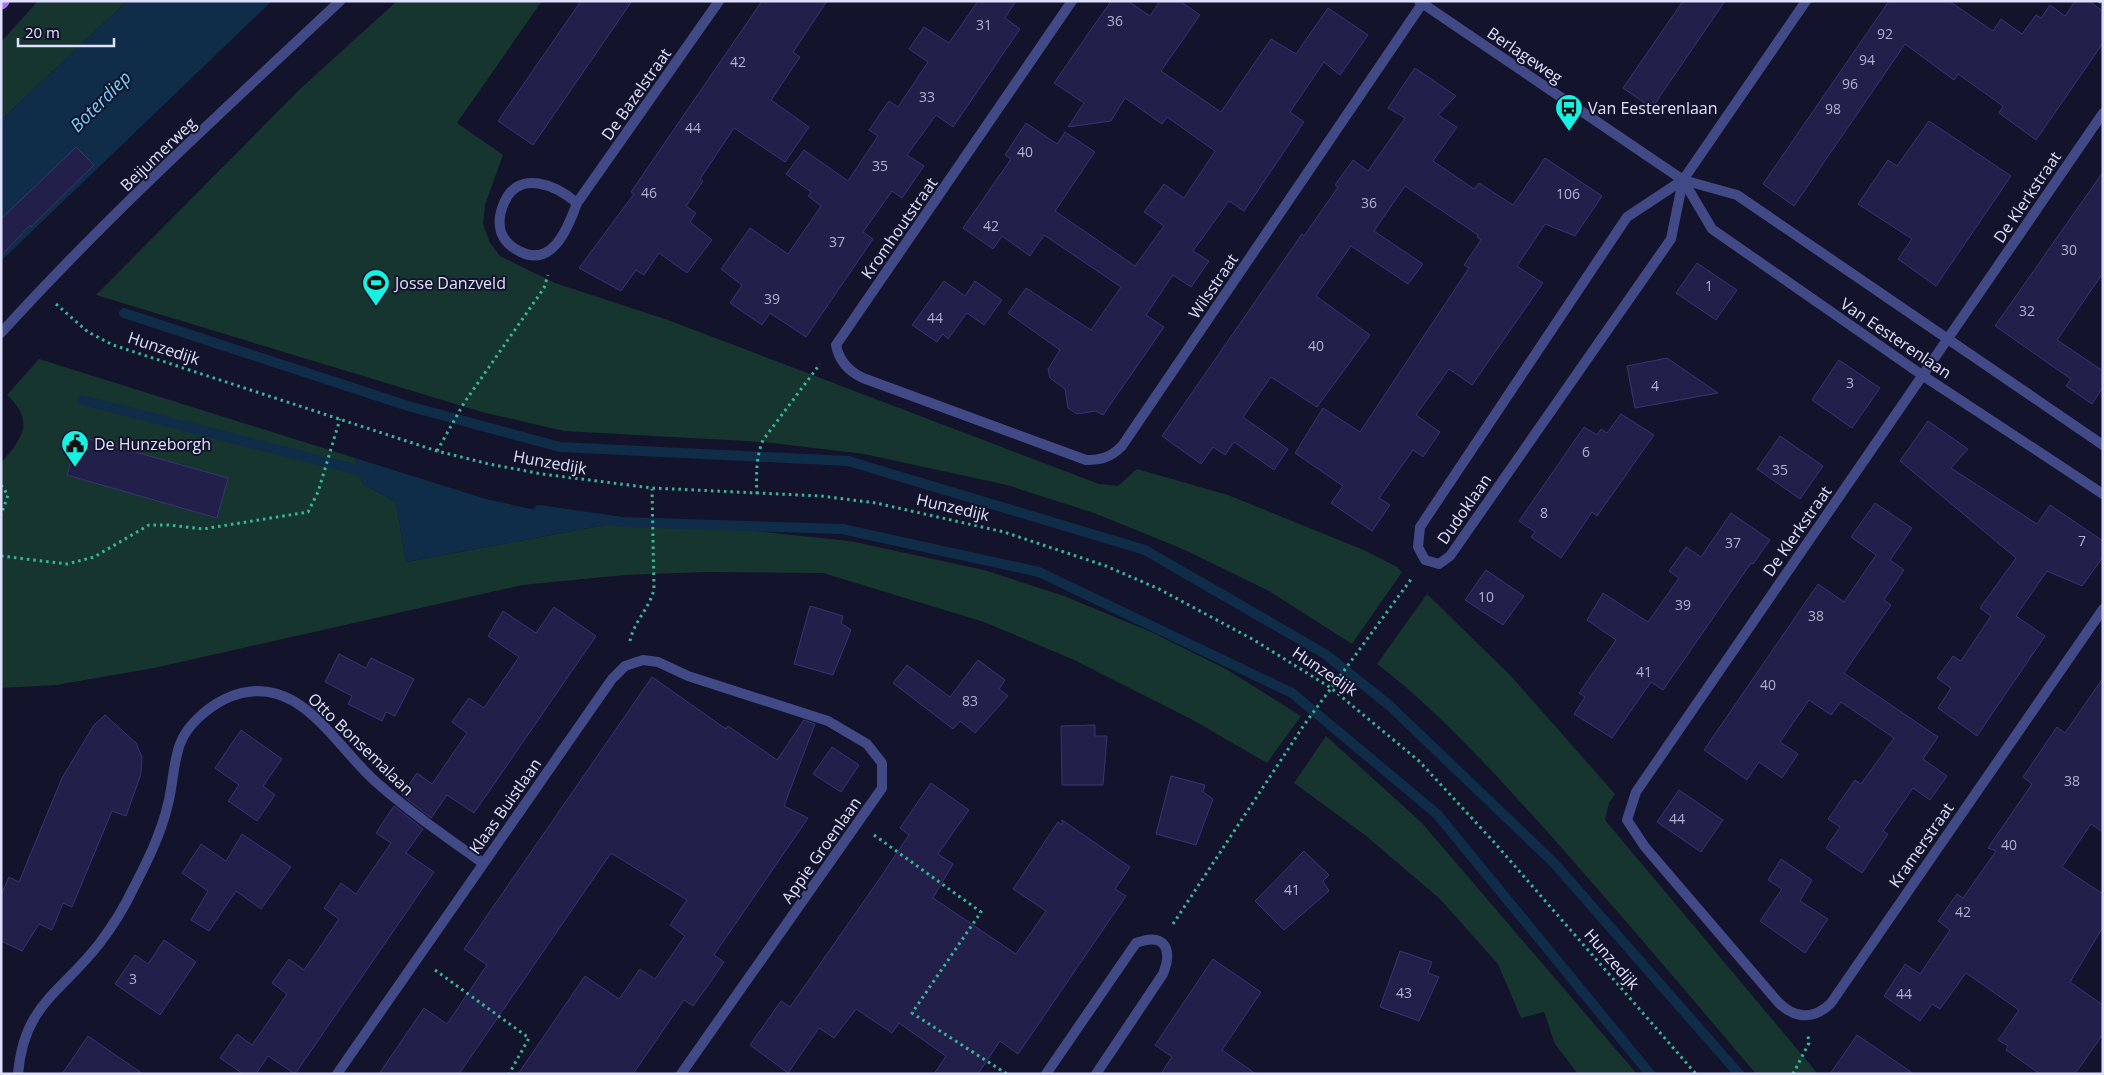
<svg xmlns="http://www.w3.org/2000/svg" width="2104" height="1075" font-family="'Open Sans',sans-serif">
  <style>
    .green { fill: #16352e }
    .water { fill: #0f2d48 }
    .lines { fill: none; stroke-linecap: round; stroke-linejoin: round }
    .stream { stroke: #0f2d48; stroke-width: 10 }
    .building { fill: #22204b; stroke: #363475 }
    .path { stroke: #39b79a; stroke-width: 3; stroke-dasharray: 2.5 4; stroke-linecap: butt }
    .street { stroke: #414a87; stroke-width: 10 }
    .primary { stroke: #ac6df6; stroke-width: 15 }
    .labels { text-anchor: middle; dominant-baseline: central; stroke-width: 4; stroke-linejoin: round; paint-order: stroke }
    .number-label { font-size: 14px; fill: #b0b0d0 }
    .street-label { font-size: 16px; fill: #dfe0fd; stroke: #13132b }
    .poi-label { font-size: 16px; fill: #dfe0fd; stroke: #13132b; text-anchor: start }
    .water-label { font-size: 18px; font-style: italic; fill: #73d0f7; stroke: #13132b }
  </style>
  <rect width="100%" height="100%" fill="#13132b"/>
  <g class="green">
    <polygon points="38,1 127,1 1,120 1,42"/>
    <polygon points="397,1 542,1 457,123 503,155 485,205 483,224 490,243 500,256 555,283 668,320 1099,484 1118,486 1137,469 1228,495 1364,550 1397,567 1402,572 1352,644 1269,591 1185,550 1094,513 1007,485 864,454 764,442 564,431 482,412 96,295 300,89"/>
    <path d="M39,359L355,458L363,484L396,502L406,562L622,522L756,531L850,541L984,570L1064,596L1149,631L1226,669L1301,716L1267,763L1193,720L1072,659L984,622L823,573L705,572L625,575L522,585L154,668L56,685L1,688V463C23,437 35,422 7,395Z"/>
    <path d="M1427,594L1510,675L1615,794L1609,803L1605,820L1818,1074H1756C1686,991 1616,909 1544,828C1492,771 1439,711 1377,664Z"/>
    <polygon points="1326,736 1422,823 1637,1074 1578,1074 1555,1044 1544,1012 1521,1018 1498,964 1440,899 1365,835 1294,783"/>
  </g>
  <g class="water">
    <polygon points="127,1 272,1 1,261 1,120"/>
    <polygon points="355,458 486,499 549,513 622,522 406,562 396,502 363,484"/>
  </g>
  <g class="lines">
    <g class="stream">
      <polyline points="124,313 408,406 560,447 848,461 1145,550 1325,654 1389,705 1554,863 1739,1074"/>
      <polyline points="82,400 373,474"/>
      <polyline points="539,510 622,522 842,529 1039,572 1292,693 1437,814 1650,1074"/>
    </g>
  </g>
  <g class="building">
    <polygon points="581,1 632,1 533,145 498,121"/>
    <polygon points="762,1 827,1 793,52 800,57 771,100 809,127 785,162 734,128 700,179 703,181 686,206 696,213 690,222 712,240 687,273 659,253 644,275 636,270 621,291 579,268 634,194 631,192"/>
    <polygon points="978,1 1016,1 1005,18 1020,29 953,127 936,115 907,155 924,166 902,198 892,191 863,232 873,239 806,337 770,313 762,325 730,303 742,285 721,269 750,228 788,254 821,206 808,196 811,192 786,174 804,150 848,181 878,136 869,130 889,101 898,107 928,62 909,49 924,27 949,43"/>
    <polygon points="1111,1 1128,1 1150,16 1160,1 1180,1 1200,15 1161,71 1221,112 1271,39 1296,54 1328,8 1368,35 1340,75 1324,62 1290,112 1304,122 1244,211 1229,201 1193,251 1209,261 1191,287 1173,275 1146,315 1164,327 1103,415 1096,411 1077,414 1068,408 1065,389 1050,378 1048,369 1060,350 1008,313 1026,288 1091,330 1121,287 1044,235 1030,256 1002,236 993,249 963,228 1011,159 1005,155 1026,123 1057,144 1065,132 1095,152 1055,211 1135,266 1164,226 1144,212 1164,184 1184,198 1215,151 1167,117 1162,124 1125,98 1111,121 1068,127 1084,103 1054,83"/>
    <polygon points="1683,1 1725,1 1652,108 1623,88"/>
    <polygon points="1889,1 1949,1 1993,31 2001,19 2022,34 2036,15 2041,18 2050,5 2065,16 2075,1 2089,1 2103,11 2103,43 2036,140 1999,113 2003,106 1958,74 1954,80 1905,44 1794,206 1763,184"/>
    <polygon points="1415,68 1456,96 1438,115 1457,127 1433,161 1474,189 1479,183 1513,205 1545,158 1602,196 1575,236 1545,224 1517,266 1543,283 1472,385 1449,369 1416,415 1440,432 1423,457 1413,450 1379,498 1390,505 1372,531 1331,503 1343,486 1295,453 1323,408 1360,432 1469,268 1464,265 1481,240 1477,237 1478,235 1405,186 1374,231 1423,264 1408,284 1351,246 1316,296 1370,335 1317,407 1271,377 1243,417 1288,449 1274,470 1234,442 1225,455 1213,447 1201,464 1162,436 1302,234 1304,236 1338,187 1335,185 1353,160 1368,171 1405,118 1388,108"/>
    <polygon points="1929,121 2011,176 1936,286 1898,259 1912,239 1858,204 1888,160 1897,166"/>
    <polygon points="76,147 94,165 31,227 30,225 1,256 1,219"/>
    <polygon points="2103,172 2103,273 2057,340 2103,371 2103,387 2092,404 2066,386 2071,379 1995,326"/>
    <polygon points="1697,263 1737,290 1716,320 1676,293"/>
    <polygon points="944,281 965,296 975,281 1002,300 984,325 967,313 948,339 943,334 937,342 912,325"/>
    <polygon points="1667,358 1718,393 1635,408 1627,366"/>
    <polygon points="1839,360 1880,388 1852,428 1812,400"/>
    <polygon points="1621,414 1654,435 1597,516 1592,512 1561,558 1531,537 1535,532 1519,521 1584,427 1597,435 1601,429 1607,433"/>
    <polygon points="1928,421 1968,449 1951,468 2037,524 2050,505 2103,541 2103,557 2082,586 2047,571 2016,616 2045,636 1977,736 1938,708 1951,688 1937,678 1953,656 1961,661 1991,616 1980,608 2016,558 1900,461"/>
    <polygon points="78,436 228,478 217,518 67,475"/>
    <polygon points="1780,436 1823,466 1800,499 1757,469"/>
    <polygon points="1875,503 1912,528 1890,560 1904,570 1884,600 1891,605 1844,673 1938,737 1923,759 1947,776 1930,800 1913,788 1883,831 1888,834 1862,873 1826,848 1840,827 1828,819 1855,780 1861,784 1894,738 1841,702 1831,715 1809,700 1780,742 1798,754 1782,778 1759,762 1747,780 1704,750 1818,584 1844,602 1876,555 1851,537"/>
    <polygon points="1731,513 1770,540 1753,564 1751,563 1663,690 1651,682 1612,738 1574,714 1585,697 1579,693 1616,640 1587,620 1603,593 1648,622 1679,578 1669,571 1686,547 1701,557"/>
    <polygon points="1486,570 1524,596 1503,625 1465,600"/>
    <polygon points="810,606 843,616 841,623 851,630 833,675 794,664"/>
    <polygon points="554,607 596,636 474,813 447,795 431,818 402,795 417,773 432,784 467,733 452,722 469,698 484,708 519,657 488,636 503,611 536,633"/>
    <polygon points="339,654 366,668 371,658 414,679 395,716 386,712 382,721 348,704 352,696 325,682"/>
    <polygon points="978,660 1005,680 999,689 1008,696 975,733 960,721 953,729 893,683 907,665 950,697"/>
    <polygon points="652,677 726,729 728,726 777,760 804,720 815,724 784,806 808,818 714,955 724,962 709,984 693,1006 684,1000 633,1074 518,1074 585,976 619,999 640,969 655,979 685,936 670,925 687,900 611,853 459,1074 379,1074 424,1008 447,1024 468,993 487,965 464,949"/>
    <polygon points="2103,678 2103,832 2091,824 2062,867 2103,894 2103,927 2070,982 2103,1005 2103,1034 2075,1074 2040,1074 2006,1050 2008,1046 1998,1040 2019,1010 1966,973 1940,1009 1932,1004 1920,1021 1884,996 1905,964 1920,974 1950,930 1938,921 1957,894 1963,898 1996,851 1988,848 2032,784 2023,777 2057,727 2065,733"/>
    <polygon points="105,715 136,743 142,757 141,774 126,816 112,811 72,907 63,903 52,930 39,924 22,951 1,941 1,895 9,877 19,882 62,778 94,725"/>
    <polygon points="1095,725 1095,736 1107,736 1103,785 1062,785 1061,726"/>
    <polygon points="241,730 282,759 263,786 275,795 257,821 228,801 239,785 215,768"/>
    <polygon points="832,747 859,765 841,792 813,774"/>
    <polygon points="1171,776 1205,785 1203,792 1213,799 1196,845 1156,834"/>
    <polygon points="931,783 969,810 938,854 953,864 933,898 1016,954 1046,911 1013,889 1058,822 1062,825 1062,820 1130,867 1115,889 1126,896 1018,1054 1000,1041 978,1074 934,1074 946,1056 899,1023 892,1033 856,1009 834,1038 819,1028 788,1073 750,1045 781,1001 790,1007 878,881 909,835 900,828"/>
    <polygon points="1679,790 1723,820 1701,852 1657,822"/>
    <polygon points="394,806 423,829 406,853 434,872 295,1074 268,1056 256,1074 243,1074 220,1058 237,1034 252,1045 270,1019 287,994 272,983 289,959 304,970 322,944 339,919 324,908 341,883 356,894 373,869 391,843 376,833"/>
    <polygon points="242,834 291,867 261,909 236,891 209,931 191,920 208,891 182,873 201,844 226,861"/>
    <polygon points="1304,851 1329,875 1323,881 1329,891 1284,930 1255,901"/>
    <polygon points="1781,859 1812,880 1800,901 1828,919 1805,953 1760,921 1782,889 1768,880"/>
    <polygon points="164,940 196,962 160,1015 115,984 135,955 148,964"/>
    <polygon points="1400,951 1432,962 1428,973 1439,977 1419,1021 1380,1007"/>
    <polygon points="1213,959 1261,992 1222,1050 1256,1074 1161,1074 1172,1057 1155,1045"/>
    <polygon points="1857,1035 1914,1074 1830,1074"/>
    <polygon points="88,1036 143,1074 62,1074"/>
  </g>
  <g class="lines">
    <g class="path">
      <polyline points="2099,1 2103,4"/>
      <polyline points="56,304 88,332 113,345 437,451 489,464 542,474 652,488 821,496 876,503 1004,532 1106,566 1159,589 1254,640 1331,688 1419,761 1493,841 1696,1074"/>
      <polyline points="437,451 464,403 544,288 548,275"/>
      <polyline points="1,485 8,495 1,515"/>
      <path d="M757,494C756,475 756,457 763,440L820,364"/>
      <polyline points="1,556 67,564 94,557 149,525 168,525 203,529 308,512 318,492 340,419"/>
      <path d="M630,641C634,621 650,608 654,589L652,489"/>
      <polyline points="874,835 981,912 912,1013 1007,1074"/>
      <polyline points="1173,924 1304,725 1412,578"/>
      <polyline points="435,970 529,1038 509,1074"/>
      <polyline points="1793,1074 1809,1043 1808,1036"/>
    </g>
    <g class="street">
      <path d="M1072,1L836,345C839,361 848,371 863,378L1086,460C1102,460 1111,457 1122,446L1424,1"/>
      <polyline points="1419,1 1683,180 1806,1"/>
      <path d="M2103,113L1636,792L1627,820L1645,847L1778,1002C1794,1019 1814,1020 1831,1003L2103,609"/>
      <polygon points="1683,180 1671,239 1450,556 1439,564 1425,560 1418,547 1420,527 1627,217"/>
      <polyline points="1683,180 1712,229 1922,375 2103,494"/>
      <polyline points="1683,180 1737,195 2103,445"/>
      <path d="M577,203C557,186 519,168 504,203C500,213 498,221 501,232C504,241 511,247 519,251C552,269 568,228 577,203L719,1"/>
      <path d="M1,333C107,216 225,109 340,1"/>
      <path d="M18,1074C24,1004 61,993 99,944C112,927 124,908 133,889C147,862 161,834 168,804C173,785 173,763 180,744C187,725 207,708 225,699C296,666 332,743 376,782C410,812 446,837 483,863"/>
      <polyline points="337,1074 612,679 625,666 643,660 658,662 688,676 828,721 867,744 882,763 882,788 681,1074"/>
      <path d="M1046,1074L1136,943C1165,932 1173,949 1163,974L1096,1074"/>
    </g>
    <polyline class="primary" points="1,2 2,1"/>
  </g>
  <defs>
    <symbol id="bus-pin" viewBox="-11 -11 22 30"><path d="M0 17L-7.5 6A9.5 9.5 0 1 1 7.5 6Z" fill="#17f1e2" stroke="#13132b"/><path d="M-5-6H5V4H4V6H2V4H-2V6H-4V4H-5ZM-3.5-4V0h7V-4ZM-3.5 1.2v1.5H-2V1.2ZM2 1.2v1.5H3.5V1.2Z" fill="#111"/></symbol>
    <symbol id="stadium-pin" viewBox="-11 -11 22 30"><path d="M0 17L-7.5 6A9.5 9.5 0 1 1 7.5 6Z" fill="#17f1e2" stroke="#13132b"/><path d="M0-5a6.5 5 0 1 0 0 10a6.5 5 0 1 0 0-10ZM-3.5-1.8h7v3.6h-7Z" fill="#111"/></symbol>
    <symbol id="civic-pin" viewBox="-11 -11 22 30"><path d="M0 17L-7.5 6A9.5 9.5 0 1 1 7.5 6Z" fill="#17f1e2" stroke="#13132b"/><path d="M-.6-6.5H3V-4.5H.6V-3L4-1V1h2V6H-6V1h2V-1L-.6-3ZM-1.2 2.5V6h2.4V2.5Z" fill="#111"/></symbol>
  </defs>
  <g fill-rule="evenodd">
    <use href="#bus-pin" x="1553" y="92" width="32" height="43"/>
    <use href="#stadium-pin" x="360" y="267" width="32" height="43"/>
    <use href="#civic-pin" x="59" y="428" width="32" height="43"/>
  </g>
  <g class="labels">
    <g class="number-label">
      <text x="1115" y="20">36</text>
      <text x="984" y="24">31</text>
      <text x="1885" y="33">92</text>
      <text x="1867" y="59">94</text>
      <text x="738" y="61">42</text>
      <text x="1850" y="83">96</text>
      <text x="927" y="96">33</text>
      <text x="1833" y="108">98</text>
      <text x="693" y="127">44</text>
      <text x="1025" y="151">40</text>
      <text x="880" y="165">35</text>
      <text x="649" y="192">46</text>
      <text x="1568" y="193">106</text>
      <text x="1369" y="202">36</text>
      <text x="991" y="225">42</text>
      <text x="837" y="241">37</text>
      <text x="2069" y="249">30</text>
      <text x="1709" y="285">1</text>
      <text x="772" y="298">39</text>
      <text x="2027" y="310">32</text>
      <text x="935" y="317">44</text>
      <text x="1316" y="345">40</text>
      <text x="1850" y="382">3</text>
      <text x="1655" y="385">4</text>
      <text x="1586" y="451">6</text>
      <text x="1780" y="469">35</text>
      <text x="1544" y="512">8</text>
      <text x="2082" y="540">7</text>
      <text x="1733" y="542">37</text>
      <text x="1486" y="596">10</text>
      <text x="1683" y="604">39</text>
      <text x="1816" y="615">38</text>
      <text x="1644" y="671">41</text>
      <text x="1768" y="684">40</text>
      <text x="970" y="700">83</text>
      <text x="2072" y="780">38</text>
      <text x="1677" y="818">44</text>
      <text x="2009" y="844">40</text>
      <text x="1292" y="889">41</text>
      <text x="1963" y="911">42</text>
      <text x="133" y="978">3</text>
      <text x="1404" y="992">43</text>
      <text x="1904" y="993">44</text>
    </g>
    <g class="street-label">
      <text transform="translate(1525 55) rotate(34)">Berlageweg</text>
      <text transform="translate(636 94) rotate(-55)">De Bazelstraat</text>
      <text transform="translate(158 154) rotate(-44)">Beijumerweg</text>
      <text transform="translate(2027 197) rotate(-56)">De Klerkstraat</text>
      <text transform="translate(899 228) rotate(-55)">Kromhoutstraat</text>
      <text transform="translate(1213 286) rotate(-56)">Wilsstraat</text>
      <text transform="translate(1896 338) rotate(34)">Van Eesterenlaan</text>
      <text transform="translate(164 348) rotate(18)">Hunzedijk</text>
      <text transform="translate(550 462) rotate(10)">Hunzedijk</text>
      <text transform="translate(953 507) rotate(13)">Hunzedijk</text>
      <text transform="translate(1464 509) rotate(-55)">Dudoklaan</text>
      <text transform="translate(1797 531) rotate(-55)">De Klerkstraat</text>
      <text transform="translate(1325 671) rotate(34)">Hunzedijk</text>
      <text transform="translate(361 744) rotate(44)">Otto Bonsemalaan</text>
      <text transform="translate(505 806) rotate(-55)">Klaas Buistlaan</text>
      <text transform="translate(1921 845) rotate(-55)">Kramerstraat</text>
      <text transform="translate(821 850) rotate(-55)">Appie Groenlaan</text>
      <text transform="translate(1612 959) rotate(49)">Hunzedijk</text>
    </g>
    <g class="poi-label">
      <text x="1588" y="108">Van Eesterenlaan</text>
      <text x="395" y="283">Josse Danzveld</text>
      <text x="94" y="444">De Hunzeborgh</text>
    </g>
    <g class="water-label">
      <text transform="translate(100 101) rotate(-45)">Boterdiep</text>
    </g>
  </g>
  <rect width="2104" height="1075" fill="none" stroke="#dfe0fd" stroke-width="5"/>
  <path d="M18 38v8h96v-8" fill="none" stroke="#dfe0fd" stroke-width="2.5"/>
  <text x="25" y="38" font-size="15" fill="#dfe0fd" stroke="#13132b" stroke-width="4" paint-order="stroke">20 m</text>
</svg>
